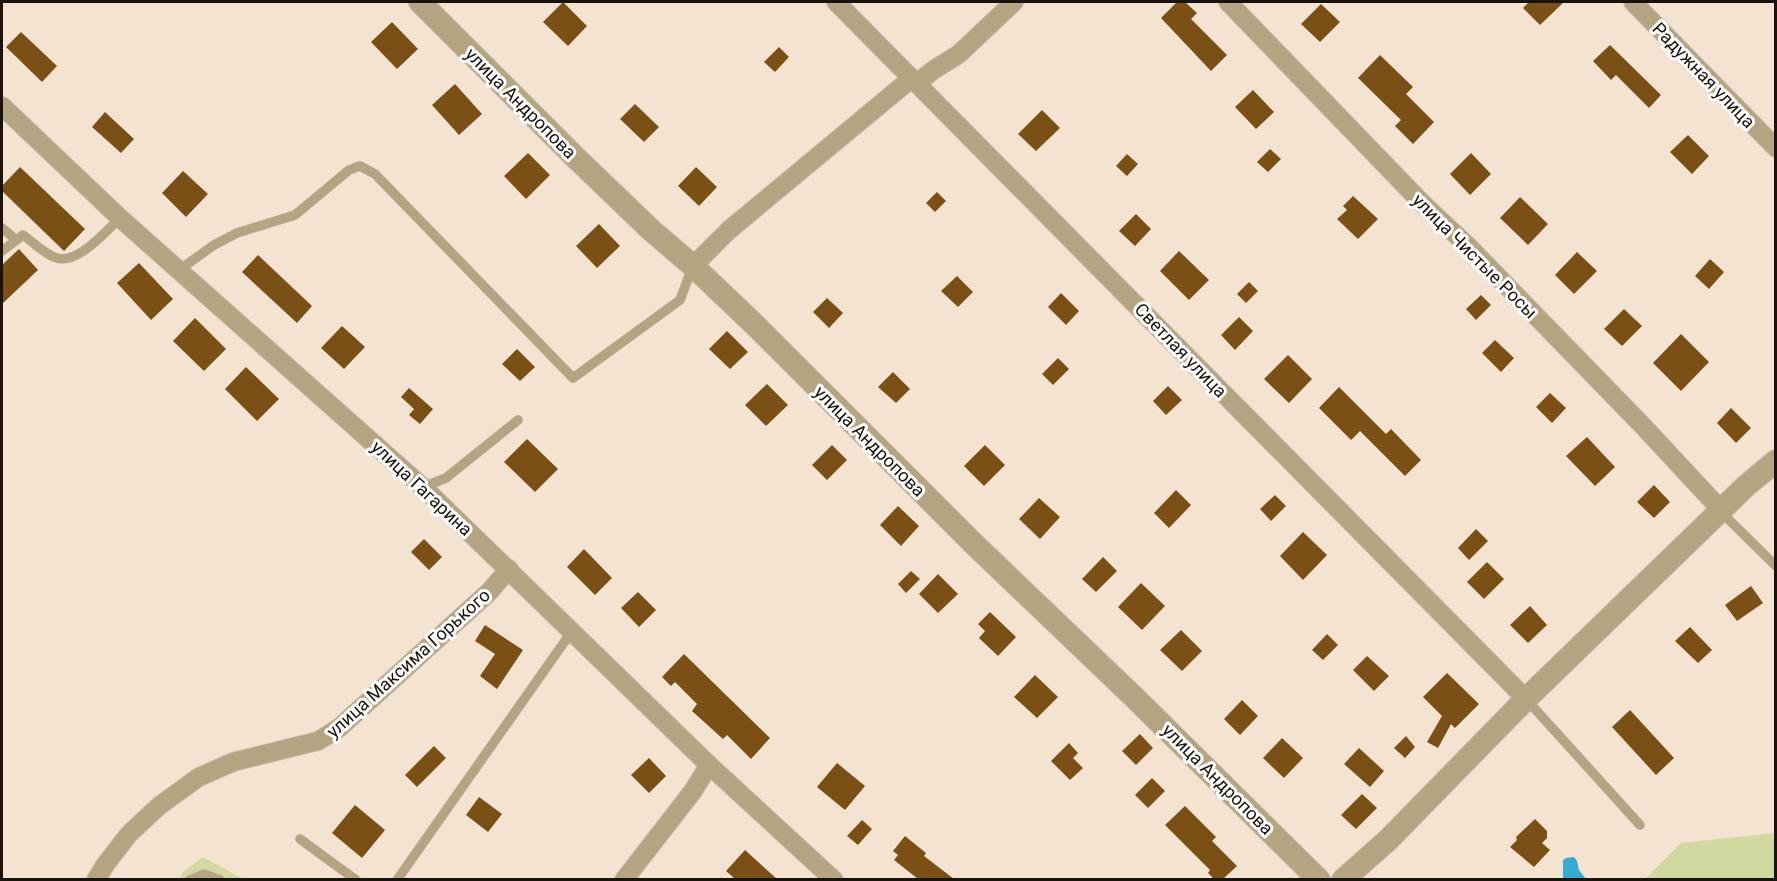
<svg xmlns="http://www.w3.org/2000/svg" width="1777" height="881" font-family="Roboto,sans-serif">
  <style>
    .green { fill: #d2d9a0 }
    .water { fill: #3aa9d1 }
    .building { fill: #7b5016 }
    .lines { fill: none; stroke-linecap: round; stroke-linejoin: round }
    .service-casing { stroke: #cdbeae; stroke-width: 10 }
    .minor-casing { stroke: #cdbeae; stroke-width: 20 }
    .tertiary-casing { stroke: #cdbeae; stroke-width: 24 }
    .service { stroke: #b5a482; stroke-width: 9 }
    .minor { stroke: #b5a482; stroke-width: 18 }
    .tertiary { stroke: #b5a482; stroke-width: 22 }
    .labels { text-anchor: middle; dominant-baseline: central; stroke-width: 6; stroke-linejoin: round; paint-order: stroke }
    .street-label { font-size: 18px; fill: #19130d; stroke: #fff }
  </style>
  <rect width="100%" height="100%" fill="#f4e3d1"/>
  <g class="green">
    <polygon points="1775,833 1775,879 1645,879 1681,843"/>
    <polygon points="203,857 243,879 179,880 184,871"/>
  </g>
  <polygon class="water" points="1574,857 1577,861 1579,870 1586,879 1563,879 1563,860 1566,858"/>
  <g class="building">
    <polygon points="563,2 587,26 568,46 543,22"/>
    <polygon points="1177,2 1185,2 1197,13 1191,19 1227,55 1211,71 1161,18"/>
    <polygon points="1529,2 1564,2 1540,25 1523,8"/>
    <polygon points="1321,4 1340,22 1320,42 1301,24"/>
    <polygon points="392,22 418,49 397,69 371,42"/>
    <polygon points="21,32 57,66 42,82 6,47"/>
    <polygon points="1610,45 1661,95 1649,108 1616,75 1611,80 1593,61"/>
    <polygon points="779,47 789,57 775,72 764,62"/>
    <polygon points="1380,55 1413,87 1406,94 1434,122 1413,144 1395,126 1401,120 1358,78"/>
    <polygon points="455,84 482,114 459,135 432,105"/>
    <polygon points="1253,90 1274,112 1256,129 1235,107"/>
    <polygon points="635,104 659,127 644,142 620,119"/>
    <polygon points="1042,110 1060,128 1036,151 1018,134"/>
    <polygon points="105,112 134,139 121,153 92,127"/>
    <polygon points="1688,135 1709,156 1692,174 1670,152"/>
    <polygon points="1270,149 1281,159 1268,172 1257,162"/>
    <polygon points="528,153 550,175 526,199 504,176"/>
    <polygon points="1471,153 1491,174 1470,195 1450,174"/>
    <polygon points="1127,154 1138,164 1127,176 1116,166"/>
    <polygon points="20,167 85,229 64,251 2,191 2,186"/>
    <polygon points="696,167 717,187 699,206 678,186"/>
    <polygon points="183,171 208,194 186,217 162,193"/>
    <polygon points="937,192 946,201 935,212 926,203"/>
    <polygon points="1353,196 1378,219 1358,239 1337,219 1347,210 1343,206"/>
    <polygon points="1520,197 1548,224 1528,245 1500,218"/>
    <polygon points="1136,214 1151,229 1135,246 1119,231"/>
    <polygon points="599,224 620,246 597,268 576,246"/>
    <polygon points="19,249 38,270 2,304 2,265"/>
    <polygon points="1179,251 1209,280 1189,300 1160,271"/>
    <polygon points="1577,252 1597,271 1574,294 1555,275"/>
    <polygon points="258,255 312,306 297,323 242,272"/>
    <polygon points="1710,259 1724,272 1709,289 1695,276"/>
    <polygon points="139,263 173,299 151,320 117,283"/>
    <polygon points="957,276 973,292 958,307 941,291"/>
    <polygon points="1249,282 1258,291 1246,303 1237,294"/>
    <polygon points="1061,293 1079,311 1066,325 1048,307"/>
    <polygon points="1481,295 1491,305 1476,320 1466,309"/>
    <polygon points="827,298 843,313 829,328 813,312"/>
    <polygon points="1624,309 1642,326 1622,346 1604,329"/>
    <polygon points="1239,317 1253,331 1235,350 1221,335"/>
    <polygon points="195,318 226,349 204,371 173,341"/>
    <polygon points="342,326 365,347 344,369 321,348"/>
    <polygon points="727,331 748,352 730,369 709,349"/>
    <polygon points="1681,334 1709,362 1681,391 1653,363"/>
    <polygon points="1495,340 1514,358 1501,372 1482,353"/>
    <polygon points="517,349 535,367 520,381 502,364"/>
    <polygon points="1288,355 1312,379 1289,403 1264,379"/>
    <polygon points="1058,358 1069,369 1053,385 1042,374"/>
    <polygon points="246,367 279,399 257,421 225,389"/>
    <polygon points="893,372 910,389 896,403 878,387"/>
    <polygon points="767,384 788,405 766,426 745,405"/>
    <polygon points="1168,386 1182,400 1166,415 1153,401"/>
    <polygon points="1339,387 1386,434 1391,429 1421,460 1405,476 1360,431 1351,440 1319,408"/>
    <polygon points="409,388 433,409 420,424 409,415 414,409 401,397"/>
    <polygon points="1550,393 1566,408 1552,423 1536,407"/>
    <polygon points="1731,408 1751,428 1736,443 1717,423"/>
    <polygon points="1587,437 1615,467 1595,486 1566,456"/>
    <polygon points="527,439 558,469 535,492 504,462"/>
    <polygon points="832,445 847,460 827,480 812,465"/>
    <polygon points="985,445 1005,465 984,486 964,466"/>
    <polygon points="1654,485 1670,502 1654,518 1637,502"/>
    <polygon points="1176,490 1191,505 1169,528 1154,513"/>
    <polygon points="1275,495 1286,506 1271,521 1260,509"/>
    <polygon points="1039,498 1060,517 1040,539 1019,519"/>
    <polygon points="898,506 919,526 901,546 880,525"/>
    <polygon points="1476,529 1488,541 1469,560 1458,548"/>
    <polygon points="1303,532 1327,555 1303,580 1280,556"/>
    <polygon points="424,539 442,557 429,570 411,552"/>
    <polygon points="584,549 612,578 595,595 567,567"/>
    <polygon points="1103,557 1117,571 1096,592 1082,579"/>
    <polygon points="1487,562 1504,579 1484,599 1467,582"/>
    <polygon points="911,571 920,579 906,593 898,584"/>
    <polygon points="938,574 958,594 938,613 919,594"/>
    <polygon points="1141,583 1165,606 1142,630 1118,607"/>
    <polygon points="1751,586 1763,603 1737,621 1725,605"/>
    <polygon points="638,592 656,610 639,627 621,608"/>
    <polygon points="1530,606 1547,625 1528,643 1510,625"/>
    <polygon points="990,612 1016,637 998,656 979,638 985,631 978,624"/>
    <polygon points="485,625 523,650 497,689 480,676 495,654 475,641"/>
    <polygon points="1690,627 1712,650 1698,663 1675,641"/>
    <polygon points="1181,630 1202,651 1182,671 1160,650"/>
    <polygon points="1327,634 1338,645 1323,660 1312,650"/>
    <polygon points="684,654 770,738 751,759 727,735 723,739 692,711 697,704 675,682 671,686 662,677"/>
    <polygon points="1367,656 1389,676 1374,691 1353,670"/>
    <polygon points="1447,673 1479,704 1455,728 1451,724 1438,748 1427,742 1442,716 1423,697"/>
    <polygon points="1035,675 1058,697 1037,718 1014,697"/>
    <polygon points="1242,700 1258,716 1240,735 1224,719"/>
    <polygon points="1630,710 1674,758 1656,775 1612,727"/>
    <polygon points="1140,734 1153,748 1136,765 1122,751"/>
    <polygon points="1406,736 1415,747 1405,758 1394,748"/>
    <polygon points="1282,738 1303,758 1284,778 1263,758"/>
    <polygon points="1069,743 1078,753 1073,758 1083,768 1070,780 1051,761"/>
    <polygon points="434,746 446,758 417,787 405,775"/>
    <polygon points="1359,748 1384,771 1370,787 1344,764"/>
    <polygon points="649,758 666,776 649,793 631,775"/>
    <polygon points="837,763 865,786 845,810 817,787"/>
    <polygon points="1152,778 1165,791 1148,808 1135,795"/>
    <polygon points="1362,794 1377,808 1356,829 1341,815"/>
    <polygon points="479,797 502,814 488,832 466,815"/>
    <polygon points="355,805 385,830 362,858 332,833"/>
    <polygon points="1185,806 1216,837 1212,841 1237,866 1223,879 1214,879 1208,873 1210,870 1165,825"/>
    <polygon points="1535,819 1547,831 1547,838 1542,843 1550,850 1534,867 1510,847 1517,840 1516,837"/>
    <polygon points="862,820 872,829 858,845 847,836"/>
    <polygon points="905,836 926,853 924,856 954,879 918,879 894,860 898,855 893,851"/>
    <polygon points="745,850 777,879 735,879 726,871"/>
  </g>
  <g class="lines">
    <defs>
      <g id="service">
        <polyline points="2,228 16,240"/>
        <path d="M2,251L23,235C33,242 42,252 54,257C76,267 105,232 120,218"/>
        <polyline points="179,270 214,245 237,233 295,215 349,170 360,166 375,174 573,378 680,300 692,268"/>
        <polyline points="423,487 446,478 518,420"/>
        <polyline points="1721,512 1776,566"/>
        <polyline points="1526,699 1640,825"/>
        <polyline points="300,839 356,880"/>
        <polyline points="190,880 204,874 220,880"/>
        <polyline points="397,880 572,631"/>
      </g>
      <g id="minor">
        <polyline points="836,2 1526,699"/>
        <polyline points="1228,2 1423,204 1468,246 1643,426 1722,511"/>
        <polyline points="1633,2 1776,148"/>
        <polyline points="918,82 935,69 959,54 1014,2"/>
        <polyline points="2,106 120,218 427,491 709,765 834,880"/>
        <polyline points="693,266 729,230 912,78"/>
        <polyline points="96,880 105,865 129,834 159,806 199,777 233,762 318,741 339,728 489,592 509,569"/>
        <polyline points="624,880 693,791 709,765"/>
      </g>
      <g id="tertiary">
        <polyline points="420,2 575,157 651,230 693,266 755,325 976,546 1136,699 1319,880"/>
        <polyline points="1343,880 1388,840 1526,699 1747,485 1776,461"/>
      </g>
    </defs>
    <use href="#service" class="service-casing"/>
    <use href="#minor" class="minor-casing"/>
    <use href="#tertiary" class="tertiary-casing"/>
    <use href="#service" class="service"/>
    <use href="#minor" class="minor"/>
    <use href="#tertiary" class="tertiary"/>
  </g>
  <g class="labels">
    <g class="street-label">
      <text transform="translate(1704 75) rotate(46)">Радужная улица</text>
      <text transform="translate(521 103) rotate(45)">улица Андропова</text>
      <text transform="translate(1475 256) rotate(45)">улица Чистые Росы</text>
      <text transform="translate(1181 350) rotate(46)">Светлая улица</text>
      <text transform="translate(870 441) rotate(45)">улица Андропова</text>
      <text transform="translate(422 488) rotate(43)">улица Гагарина</text>
      <text transform="translate(408 663) rotate(-42)">улица Максима Горького</text>
      <text transform="translate(1218 779) rotate(45)">улица Андропова</text>
    </g>
  </g>
  <rect width="1777" height="881" fill="none" stroke="#19130d" stroke-width="6"/>
</svg>
